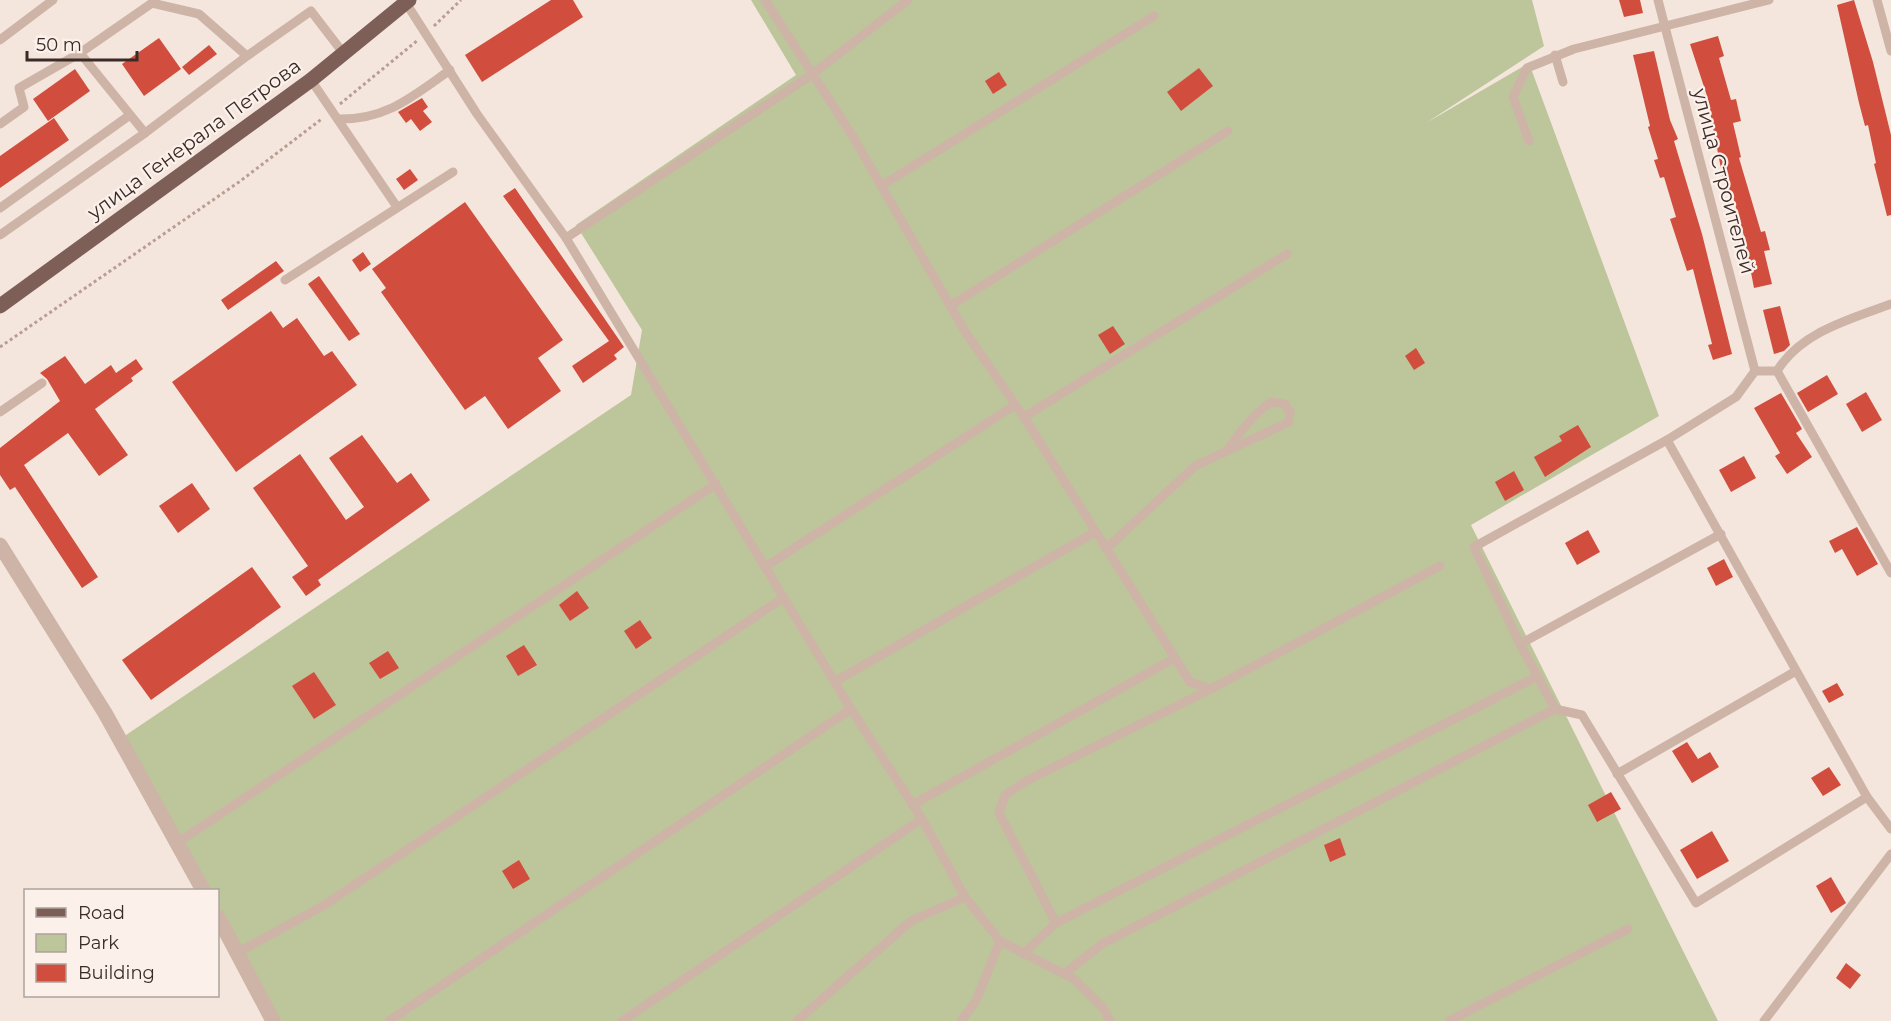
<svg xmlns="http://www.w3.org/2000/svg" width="1891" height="1021" font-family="Montserrat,sans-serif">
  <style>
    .green { fill: #bdc59b }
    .building { fill: #d14e3e }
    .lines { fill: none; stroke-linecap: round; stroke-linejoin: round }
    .path { stroke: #ba9d91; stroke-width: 3; stroke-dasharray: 3 3; stroke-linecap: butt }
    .service { stroke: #ceb4a7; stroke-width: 9 }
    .minor { stroke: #ceb4a7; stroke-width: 15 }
    .primary { stroke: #7d5f58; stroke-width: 15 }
    .labels { text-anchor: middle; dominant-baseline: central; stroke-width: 4.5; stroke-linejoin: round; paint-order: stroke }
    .street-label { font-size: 20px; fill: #3a2b28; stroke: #fbf1ea }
  </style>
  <rect width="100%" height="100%" fill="#f4e6dd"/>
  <polygon class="green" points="751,0 1532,0 1544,46 1426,123 1529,63 1659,416 1471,525 1718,1021 276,1021 218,913 218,890 206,890 123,737 631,395 642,330 576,225 796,75"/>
  <g class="building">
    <polygon points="551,0 573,0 583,17 482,82 465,55"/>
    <polygon points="1619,0 1640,0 1643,13 1624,17"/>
    <polygon points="1854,0 1873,62 1891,135 1891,215 1887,216 1874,164 1876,163 1868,125 1865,126 1859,103 1837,5"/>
    <polygon points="1718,36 1724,56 1719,58 1731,100 1736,99 1741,121 1733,123 1741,157 1739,158 1761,232 1765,231 1770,250 1764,251 1772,284 1754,288 1744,236 1732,193 1728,194 1722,174 1707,96 1690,44"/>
    <polygon points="159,38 181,69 144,96 122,64"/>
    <polygon points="209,45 217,54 189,75 182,67"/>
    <polygon points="1654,51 1670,120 1678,139 1674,141 1702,234 1732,354 1713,360 1708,345 1712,344 1693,269 1687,271 1670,219 1676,217 1664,177 1660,178 1654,160 1658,159 1648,127 1650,126 1633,55"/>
    <polygon points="1199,68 1213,86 1181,111 1167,92"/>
    <polygon points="75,69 90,91 48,121 33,99"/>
    <polygon points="999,72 1007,85 993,94 985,81"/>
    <polygon points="422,98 428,107 423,111 432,122 420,131 411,119 406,123 398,112"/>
    <polygon points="54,118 69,140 0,188 0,156"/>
    <polygon points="410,169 418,180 404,190 396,179"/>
    <polygon points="515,188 624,347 614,355 617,359 583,383 572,366 609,341 503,196"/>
    <polygon points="465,202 563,340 538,358 561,391 508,429 485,396 465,410 381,292 386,288 372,269"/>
    <polygon points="363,252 371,264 360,272 352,260"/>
    <polygon points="276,261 284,271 228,310 221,300"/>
    <polygon points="319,276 360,334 349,341 308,284"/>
    <polygon points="1780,306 1790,345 1784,351 1774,354 1763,310"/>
    <polygon points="271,311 283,328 297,318 324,356 332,351 357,385 236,472 172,382"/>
    <polygon points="1113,326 1125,344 1110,354 1098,335"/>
    <polygon points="1416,348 1425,363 1414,370 1405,356"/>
    <polygon points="65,356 85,384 111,365 116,373 136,359 143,369 131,378 133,381 95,409 128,455 99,476 68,433 24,465 98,577 82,588 15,487 10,490 0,475 0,448 60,401 47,379 40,373"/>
    <polygon points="1827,375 1838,394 1808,412 1797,393"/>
    <polygon points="1866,392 1882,420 1862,432 1846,404"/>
    <polygon points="1781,393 1802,429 1796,433 1812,457 1787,474 1775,456 1780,453 1754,408"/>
    <polygon points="1578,425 1591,447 1545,477 1534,457 1562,441 1559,436"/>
    <polygon points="362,435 397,483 411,473 430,500 318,580 321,585 306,596 292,577 308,566 253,488 300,454 346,520 364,507 329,458"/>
    <polygon points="1744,456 1756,478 1731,492 1719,470"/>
    <polygon points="1514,471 1524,490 1505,501 1495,482"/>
    <polygon points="192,483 210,509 178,533 159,506"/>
    <polygon points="1857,527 1878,564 1857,576 1842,549 1835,553 1829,541"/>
    <polygon points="1588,530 1600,552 1577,565 1565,543"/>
    <polygon points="1724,559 1733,577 1716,586 1707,568"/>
    <polygon points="252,567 281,607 151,700 122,660"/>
    <polygon points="577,591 589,608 570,621 559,605"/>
    <polygon points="640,620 652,638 636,649 624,631"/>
    <polygon points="524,645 537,665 518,676 506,656"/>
    <polygon points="388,651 399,668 380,679 369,663"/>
    <polygon points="314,672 336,705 314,719 292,686"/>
    <polygon points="1837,683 1844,695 1829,703 1822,691"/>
    <polygon points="1687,742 1698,759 1710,752 1719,767 1692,783 1672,751"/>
    <polygon points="1829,767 1841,785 1823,796 1811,778"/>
    <polygon points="1611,792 1621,809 1597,822 1588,805"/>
    <polygon points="1712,831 1729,861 1697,879 1680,850"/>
    <polygon points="1340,838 1346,855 1330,862 1324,845"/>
    <polygon points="519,860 530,879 513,889 502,871"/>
    <polygon points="1831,877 1846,903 1831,913 1816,886"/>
    <polygon points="1846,963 1861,975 1850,989 1836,978"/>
  </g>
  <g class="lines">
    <g class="path">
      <polyline points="434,26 461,0"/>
      <polyline points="340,104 418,40"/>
      <polyline points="0,347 239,182 323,118"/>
    </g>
    <g class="service">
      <polyline points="765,0 852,135 966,333 1024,417 1190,682 1211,689 1440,566"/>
      <polyline points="1658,0 1755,371"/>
      <polyline points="1877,0 1891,51"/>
      <polyline points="406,3 477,114 566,238 851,709 922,819 965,897 1000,941 1074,979 1103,1008 1110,1021"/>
      <polyline points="0,40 53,0"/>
      <polyline points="1555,55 1563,82"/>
      <polyline points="247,56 145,133 80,53 152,3 199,14 247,56 311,11 344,54"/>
      <polyline points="311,80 397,207"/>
      <path d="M338,119C386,120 412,97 450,70"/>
      <polyline points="0,124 24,107 19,88 80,53"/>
      <polyline points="1529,141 1513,97 1527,68 1574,49 1769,0"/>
      <polyline points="881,186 1154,16"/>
      <polyline points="0,208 130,115"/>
      <polyline points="0,235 145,133"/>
      <polyline points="566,238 814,73 908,0"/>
      <polyline points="285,280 453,172"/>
      <polyline points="950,306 1228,131"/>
      <polyline points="1777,371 1891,573"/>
      <polyline points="0,412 42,383"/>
      <polyline points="1024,417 1287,254"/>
      <polyline points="1667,440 1867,797 1891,829"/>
      <path d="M1106,549L1195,466L1289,422L1290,412L1285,404L1271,402C1252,416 1239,433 1226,452"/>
      <polyline points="765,567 1015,405"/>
      <polyline points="1520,644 1721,534"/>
      <polyline points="836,681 1095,532"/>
      <polyline points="1617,774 1796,671"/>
      <path d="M1867,797L1696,903L1582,715L1555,709L1520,644L1474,547L1667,440L1736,397L1755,371H1777C1801,332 1850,319 1891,304"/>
      <polyline points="912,805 1175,658"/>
      <polyline points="177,843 716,484"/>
      <polyline points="1056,923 999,813 1005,795 1030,779 1211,689"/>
      <polyline points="237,953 323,906 783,598"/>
      <polyline points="1023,954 1056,923 1538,676"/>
      <polyline points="1064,974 1102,944 1555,709"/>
      <polyline points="389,1021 851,709"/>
      <polyline points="622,1021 922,819"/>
      <polyline points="797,1021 911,921 965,897"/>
      <polyline points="961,1021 976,1001 1000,941"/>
      <polyline points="1449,1021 1628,929"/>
      <polyline points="1764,1021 1891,854"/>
    </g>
    <g class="minor">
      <polyline points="0,545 105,713 203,890"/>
      <polyline points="218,917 273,1021"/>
    </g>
    <polyline class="primary" points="0,306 311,80 409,0"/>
  </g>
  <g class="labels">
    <g class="street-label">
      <text transform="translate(194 139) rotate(-36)">улица Генерала Петрова</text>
      <text transform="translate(1724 181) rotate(75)">улица Строителей</text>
    </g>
  </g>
  <rect x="24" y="889" width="195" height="108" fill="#fbf1ea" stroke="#aea29c" stroke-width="1.5"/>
  <rect x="36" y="908" width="30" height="9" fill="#7d5f58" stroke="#aea29c" stroke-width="1.5"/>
  <text x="78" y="919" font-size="18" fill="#3a2b28">Road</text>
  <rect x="36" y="934" width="30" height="18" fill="#bdc59b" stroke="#aea29c" stroke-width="1.5"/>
  <text x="78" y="949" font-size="18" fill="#3a2b28">Park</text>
  <rect x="36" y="964" width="30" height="18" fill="#d14e3e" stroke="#aea29c" stroke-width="1.5"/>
  <text x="78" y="979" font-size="18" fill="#3a2b28">Building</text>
  <path d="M27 51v9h110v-9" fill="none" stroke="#3a2b28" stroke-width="3"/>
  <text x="36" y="51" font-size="18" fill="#3a2b28" stroke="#fbf1ea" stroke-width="4.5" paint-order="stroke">50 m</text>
</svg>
